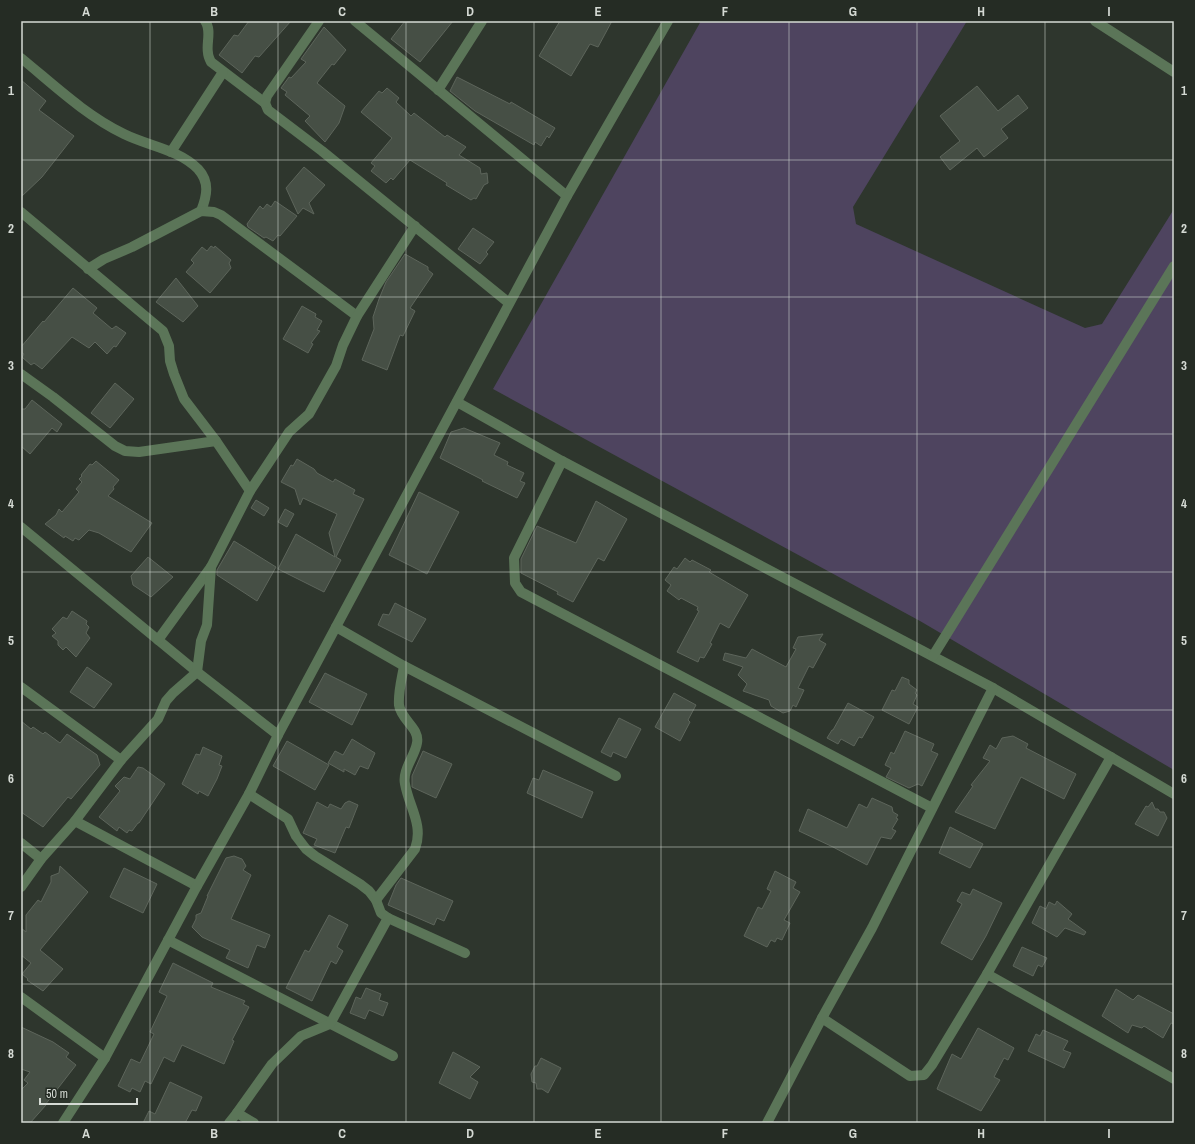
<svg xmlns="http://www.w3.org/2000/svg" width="1195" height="1144" font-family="'Archivo Narrow',sans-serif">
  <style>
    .green { fill: #4e445f }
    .building { fill: #464f45; stroke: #5d655b }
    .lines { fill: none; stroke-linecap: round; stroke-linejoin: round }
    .minor { stroke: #5b7558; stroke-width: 10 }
    .grid { fill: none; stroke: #d5dad4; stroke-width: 1; stroke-opacity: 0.55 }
    .neatline { fill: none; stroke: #d5dad4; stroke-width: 1.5 }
    .grid-label { font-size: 13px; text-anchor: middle; font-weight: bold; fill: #d5dad4 }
  </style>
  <rect width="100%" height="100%" fill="#2e362d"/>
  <polygon class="green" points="701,21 967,21 853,207 856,224 1085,328 1102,324 1174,209 1174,770 920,621 493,389"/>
  <g class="building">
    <polygon points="249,21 291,21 259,57 255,56 242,73 219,55 234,35 238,36"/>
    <polygon points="405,21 453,21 420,62 391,39"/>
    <polygon points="560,21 612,21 598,47 590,44 571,76 539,56"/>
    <polygon points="324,27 346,50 334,65 332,64 317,83 345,106 339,123 325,142 305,121 310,116 285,95 287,92 281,88 289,77 291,78 306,62 301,59"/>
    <polygon points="457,77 510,104 511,102 555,128 549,138 547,136 541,146 535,142 534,145 475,111 450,91"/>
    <polygon points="21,80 46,101 39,110 74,136 42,177 21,197"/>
    <polygon points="977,86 998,111 1018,95 1028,108 1001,129 1008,138 984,157 977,148 950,170 940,157 960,141 940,116"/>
    <polygon points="387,88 399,98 396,102 411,116 414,113 445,137 447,135 466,147 459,155 480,168 481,174 487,173 488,183 484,185 476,199 474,198 471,200 446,185 447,183 410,160 393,180 391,178 386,183 371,171 375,166 371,163 392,138 361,112 379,91 382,93"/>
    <polygon points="304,167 325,185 309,203 314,214 303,208 298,214 286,188"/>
    <polygon points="275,201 297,216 280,236 278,235 273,241 266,237 264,238 248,227 247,224 260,206 263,209 267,204 271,207"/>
    <polygon points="473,228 494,242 486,252 488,254 480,264 458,249"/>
    <polygon points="211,246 214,248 215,246 231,260 229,263 231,268 210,293 186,272 194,263 191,260 202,247 207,251"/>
    <polygon points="405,254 428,267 428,270 433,274 410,308 415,311 403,336 400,335 387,370 362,360 374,329 373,317 379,299 386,282"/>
    <polygon points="176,278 198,306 183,322 156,302"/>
    <polygon points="73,288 97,308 93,313 112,329 116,326 126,333 116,347 114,346 107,354 95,342 89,348 72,337 42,369 34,363 31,365 22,357 24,354 21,352 21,347 43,321 44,322"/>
    <polygon points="302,306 316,314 315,317 322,321 317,330 320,331 311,343 313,344 308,353 283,339"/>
    <polygon points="115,383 134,399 110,428 91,413"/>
    <polygon points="32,400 62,424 57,432 52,428 30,454 21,446 21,409 25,409"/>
    <polygon points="464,428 500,443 494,455 508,462 507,465 524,473 520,481 525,483 517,498 482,481 483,480 440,458 451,432"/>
    <polygon points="297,459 314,469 317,473 333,482 335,479 355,490 353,494 364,499 336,557 341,560 324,592 278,569 296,534 335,557 329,533 337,514 303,498 300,505 295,489 281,482 291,465 293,466"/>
    <polygon points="96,461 119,480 113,487 114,489 108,496 152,523 131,552 99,533 89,530 79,540 75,538 73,541 65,536 64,538 45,524 56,515 59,509 62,512 79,492 76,489 82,482 79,479 82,476 81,475 90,464 92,465"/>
    <polygon points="419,492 459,512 427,574 389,555"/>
    <polygon points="256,500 269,508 264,516 251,508"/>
    <polygon points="596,501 627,519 604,561 598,558 573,602 557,594 558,592 521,573 521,559 537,526 576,543"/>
    <polygon points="285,509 294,514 287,527 278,522"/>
    <polygon points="234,541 276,567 257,601 217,575 217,570"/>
    <polygon points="148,557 173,577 151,597 133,585 131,576"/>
    <polygon points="685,558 690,562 692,560 711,570 709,572 748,595 729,628 720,623 710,643 712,644 704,658 700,657 698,662 677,652 699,611 697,610 698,607 681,598 679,600 667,591 671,585 665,580 674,567 677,569"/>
    <polygon points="395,603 426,619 412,642 378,625 383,614 389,615"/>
    <polygon points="72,611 87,621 86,624 89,627 86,633 90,638 76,657 66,647 63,650 58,645 58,641 52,636 56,633 52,629 63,617 67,619"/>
    <polygon points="823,634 819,640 826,644 813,668 809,666 798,688 804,690 796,707 793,705 790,711 783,713 771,706 769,700 743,691 747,684 738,675 743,667 723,660 725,653 746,658 752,649 786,667 796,649 793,648 798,637"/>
    <polygon points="87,667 112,684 94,708 70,692"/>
    <polygon points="325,673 367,694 352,725 309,702"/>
    <polygon points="902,677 909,680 909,684 917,690 915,693 917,695 913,704 918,707 909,724 882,710 892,690 895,691"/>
    <polygon points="674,693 696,705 688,720 690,722 680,741 655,727"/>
    <polygon points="848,703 874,717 862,738 859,737 854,746 841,739 838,744 827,738 832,730 833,730"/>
    <polygon points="619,718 641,729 626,758 613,752 611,757 601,752"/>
    <polygon points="21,721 31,729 33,727 43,734 45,732 60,743 67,734 97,755 100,765 71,799 68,797 43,827 21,812"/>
    <polygon points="905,731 934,744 931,751 938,754 922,786 918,784 909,788 886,777 891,768 885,765 891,752 894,754"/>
    <polygon points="1013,736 1028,744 1026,748 1076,774 1064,799 1021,777 995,829 955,812 973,786 971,785 990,761 983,758 990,745 996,749 1002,738"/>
    <polygon points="352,739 375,753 368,769 360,766 355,775 344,769 344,772 328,763 335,751 343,755"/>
    <polygon points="287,741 329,765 315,790 273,766"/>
    <polygon points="203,747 222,756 219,765 222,766 217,779 208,796 199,791 198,794 182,784 196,754 200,755"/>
    <polygon points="423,751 452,764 436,798 412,787 412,776"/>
    <polygon points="138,767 143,768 165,784 139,823 138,823 132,831 129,830 127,833 119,827 117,831 99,817 120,791 115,786 124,777 130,779"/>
    <polygon points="543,770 593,792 582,818 527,793 533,778 539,780"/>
    <polygon points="872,798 892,807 893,812 898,815 896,818 898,819 892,829 896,831 891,839 881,837 867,865 833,847 799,831 808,809 847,828 859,804 867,808"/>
    <polygon points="349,801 358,805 349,828 346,827 335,853 314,845 317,839 303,833 317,802 328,808 330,804 341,809 345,803"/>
    <polygon points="1152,802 1155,809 1158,809 1160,812 1164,812 1167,818 1158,836 1135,824 1146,806 1148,807"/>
    <polygon points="950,827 983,844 970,868 939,853"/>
    <polygon points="234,856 242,859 246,866 243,870 251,875 231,919 270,935 265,948 257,945 248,968 226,958 230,950 202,937 192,927 196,919 196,915 201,913 208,896 207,896 226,858"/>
    <polygon points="60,866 88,892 40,950 63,969 43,991 27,980 28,979 22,974 31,963 21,955 21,928 26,932 26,915 38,900 41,902 51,882 51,876 59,873"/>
    <polygon points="124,868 157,884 143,913 110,897"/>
    <polygon points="775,871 796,882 793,888 800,892 784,920 790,923 782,940 777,938 775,942 771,940 767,947 744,936 758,907 762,909 771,891 767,889"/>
    <polygon points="401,878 453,901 444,921 437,918 434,925 388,905 396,885"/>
    <polygon points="973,889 1002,903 986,936 972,960 941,943 962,904 957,901 962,892 970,895"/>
    <polygon points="1057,901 1072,914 1068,919 1086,932 1084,935 1065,928 1057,937 1032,923 1040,906 1046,909 1049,902 1055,905"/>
    <polygon points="329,915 348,925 337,947 343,951 336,964 331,961 312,1001 286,988 305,950 309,952"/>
    <polygon points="1022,947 1047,958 1042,967 1038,965 1033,976 1013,966"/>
    <polygon points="173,963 213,983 211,987 245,1001 243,1004 249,1007 232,1040 234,1041 224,1064 182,1045 174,1062 164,1057 151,1084 145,1081 140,1092 132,1088 130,1092 118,1086 131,1059 140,1063 154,1034 150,1032 167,996 159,992"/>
    <polygon points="366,988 381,994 379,1000 388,1003 383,1016 369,1010 365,1019 350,1013 356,997 361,999"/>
    <polygon points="1116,989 1133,1000 1138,995 1174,1014 1174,1024 1171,1023 1163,1038 1144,1026 1142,1028 1132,1025 1128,1033 1102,1016"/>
    <polygon points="21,1027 53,1042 69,1053 66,1057 76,1065 45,1105 46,1105 30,1123 21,1123 21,1090 28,1083 24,1080 30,1072 21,1069"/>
    <polygon points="978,1028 1014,1048 1008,1060 1004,1058 994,1077 1000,1080 981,1111 937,1089 952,1054 961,1059"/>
    <polygon points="1043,1030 1068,1041 1063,1050 1071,1053 1064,1068 1028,1051 1036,1034 1040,1036"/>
    <polygon points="453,1052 480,1067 470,1077 478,1082 470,1099 439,1083"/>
    <polygon points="541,1058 561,1068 548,1093 542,1089 537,1089 536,1083 532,1082 531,1074 535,1066 537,1066"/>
    <polygon points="170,1082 202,1097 196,1111 192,1110 185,1123 143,1123 149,1111 155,1114"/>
  </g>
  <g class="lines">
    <g class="minor">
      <path d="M205,21C212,30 206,43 208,53C208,56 210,60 211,62L265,103L268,110L322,151L509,303"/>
      <polyline points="355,21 567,196"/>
      <polyline points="1095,21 1174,72"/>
      <path d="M21,58C54,85 85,115 124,134C148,146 178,149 198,169C210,182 207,196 201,211"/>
      <polyline points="438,90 482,21"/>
      <polyline points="265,103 267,96 319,21"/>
      <polyline points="171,152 223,72"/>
      <polyline points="21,212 163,331 169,346 170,361 174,374 184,399 216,441 250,491"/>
      <polyline points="88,269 104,259 132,247 201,211 214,212 221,215 357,316"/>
      <polyline points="21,374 53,397 115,446 125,451 139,452 216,441"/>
      <polyline points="457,402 562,461 993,688 1174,794"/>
      <polyline points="562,461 514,558 515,583 521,592 932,808"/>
      <polyline points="21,527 197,672 278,735"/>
      <polyline points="336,627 404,666 616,776"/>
      <polyline points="158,640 211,567"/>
      <polyline points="933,656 1174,266"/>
      <polyline points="21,687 121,760"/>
      <polyline points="249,794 288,819 296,836 306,849 315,856 360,884 369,891 376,900 381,913 388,918 465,953"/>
      <polyline points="75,821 197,886"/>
      <polyline points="21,843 41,859"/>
      <polyline points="21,887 41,859 75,821 121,760 158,719 166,701 173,693 197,672 201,641 207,625 211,567 250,491 289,432 309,414 336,366 343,345 357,316 415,226"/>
      <path d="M376,900L415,849C424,825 409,807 405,784C402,770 415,756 417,743C420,728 401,720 399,705C398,692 402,678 404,666"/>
      <polyline points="168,940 393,1056"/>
      <polyline points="987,974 1174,1079"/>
      <polyline points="21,997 105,1058"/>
      <polyline points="822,1018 910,1076 924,1075 932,1065 987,974 1111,757"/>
      <polyline points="237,1113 272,1064 301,1036 330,1024 388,918"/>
      <polyline points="63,1123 105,1058 197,886 249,794 278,735 567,196 668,21"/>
      <polyline points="229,1123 237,1113 254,1123"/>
      <polyline points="767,1123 822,1018 872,928 993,688"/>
    </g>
  </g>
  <path class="grid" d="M150,21V1123M278,21V1123M406,21V1123M534,21V1123M661,21V1123M789,21V1123M917,21V1123M1045,21V1123M21,160H1174M21,297H1174M21,434H1174M21,572H1174M21,710H1174M21,847H1174M21,984H1174"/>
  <rect width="1195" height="1144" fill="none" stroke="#252c24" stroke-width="44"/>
  <path d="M40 1098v6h97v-6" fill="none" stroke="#d5dad4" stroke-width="2"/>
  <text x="46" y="1098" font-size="12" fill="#d5dad4" stroke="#252c24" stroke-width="3" paint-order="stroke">50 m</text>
  <rect x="22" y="22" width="1151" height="1100" class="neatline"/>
  <g class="grid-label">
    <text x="86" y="16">A</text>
    <text x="214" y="16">B</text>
    <text x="342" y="16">C</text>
    <text x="470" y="16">D</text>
    <text x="598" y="16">E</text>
    <text x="725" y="16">F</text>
    <text x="853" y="16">G</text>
    <text x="981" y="16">H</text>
    <text x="1109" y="16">I</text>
    <text x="11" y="95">1</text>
    <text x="1184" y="95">1</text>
    <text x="11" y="233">2</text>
    <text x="1184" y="233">2</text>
    <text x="11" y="370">3</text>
    <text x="1184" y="370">3</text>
    <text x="11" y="508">4</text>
    <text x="1184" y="508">4</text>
    <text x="11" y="645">5</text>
    <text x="1184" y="645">5</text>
    <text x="11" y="783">6</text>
    <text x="1184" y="783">6</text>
    <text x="11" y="920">7</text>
    <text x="1184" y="920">7</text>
    <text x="11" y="1058">8</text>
    <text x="1184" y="1058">8</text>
    <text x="86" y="1138">A</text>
    <text x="214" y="1138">B</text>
    <text x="342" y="1138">C</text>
    <text x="470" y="1138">D</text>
    <text x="598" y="1138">E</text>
    <text x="725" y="1138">F</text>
    <text x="853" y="1138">G</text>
    <text x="981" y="1138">H</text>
    <text x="1109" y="1138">I</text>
  </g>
</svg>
